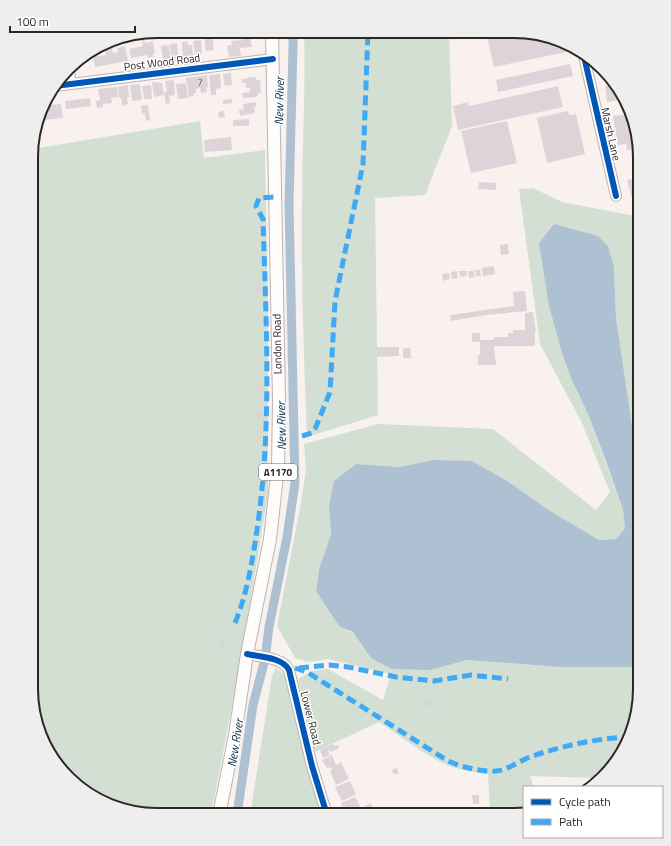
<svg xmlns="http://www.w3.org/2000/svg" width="671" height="846" font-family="'Titillium Web',sans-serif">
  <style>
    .green { fill: #d3dfd2 }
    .water { fill: #aec1d2 }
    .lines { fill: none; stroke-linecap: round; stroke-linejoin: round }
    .canal { stroke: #aec1d2; stroke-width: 9 }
    .building { fill: #ddd4d9 }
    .minor-casing { stroke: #bab4b2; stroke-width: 12 }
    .major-casing { stroke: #bab4b2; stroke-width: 14 }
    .minor { stroke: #fefdfc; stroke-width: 10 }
    .major { stroke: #fefdfc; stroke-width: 12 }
    .quiet { stroke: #3fa9f5; stroke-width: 5; stroke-dasharray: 10 5; stroke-linecap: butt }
    .cycleway-casing { stroke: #fff; stroke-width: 8 }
    .cycleway { stroke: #0057b8; stroke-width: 6 }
    .labels { text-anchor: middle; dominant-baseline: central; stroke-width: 3; stroke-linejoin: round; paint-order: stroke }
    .number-label { font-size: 9px; fill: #585252 }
    .shield { fill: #fff; stroke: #6b6866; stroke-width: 1 }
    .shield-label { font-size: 10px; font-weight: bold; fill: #2c2725 }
    .street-label { font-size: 11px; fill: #2c2725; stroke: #fff }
    .water-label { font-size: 12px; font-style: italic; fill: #0a2f4a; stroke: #fff }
    .rim { fill: none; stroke: #2c2725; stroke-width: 2 }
  </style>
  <rect width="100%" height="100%" fill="#f8f1ee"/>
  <g class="green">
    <path d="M304,31L449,32L452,126L425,195L375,198L378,415L307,437C304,360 301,282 302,204C302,147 306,89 304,31Z"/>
    <polygon points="200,121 204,158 265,150 268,315 268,493 241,660 211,815 149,815 87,794 48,752 31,689 32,149"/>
    <path d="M533,188L562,202L640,217V466L633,432L616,318L614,267L549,306L561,350L571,378L588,414L623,510L625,528L616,539L599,540L547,509L509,482L433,460L400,467L356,464L329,506L331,534L319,569L316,591L340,627L431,670L467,660L560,667H640V697L619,759L598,778L530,776L534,787H524V814L490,815L488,774C476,772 464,771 452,767C426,757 402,737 379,722L315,752L298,679L313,671L328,669L383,700L391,674L328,659L308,662L295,658L277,626L300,508L306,470L304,444L378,424L493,429L596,510L610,492L582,423L540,344L519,189Z"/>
    <polygon points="276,668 284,674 286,679 321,815 250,815 272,676"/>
  </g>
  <polygon class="water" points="554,224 598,236 608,246 614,267 616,318 633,432 640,466 640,667 560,667 467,660 431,670 392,669 371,658 353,632 340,627 331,614 316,591 319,569 331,534 329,506 334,481 356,464 400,467 433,460 472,461 509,482 547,509 599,540 616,539 625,528 623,510 607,464 588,414 571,378 561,350 549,306 539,243"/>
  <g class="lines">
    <polyline class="canal" points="237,815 253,705 265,659 269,627 287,537 295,483 289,204 293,46 293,31"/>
  </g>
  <g class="building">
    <polygon points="204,31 212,31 214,50 206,51"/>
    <polygon points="225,31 233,31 234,38 225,39"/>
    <polygon points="486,32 531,32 565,45 567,52 494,67"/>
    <polygon points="250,37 252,47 240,48 241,56 229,57 227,46 232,45 231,41 242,40 241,38"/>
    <polygon points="144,39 145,43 153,41 155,54 153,54 153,57 148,58 147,55 131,58 129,49 143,46 142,40"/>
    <polygon points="201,40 202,54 195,54 193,41"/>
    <polygon points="187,41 188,45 192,45 194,59 183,60 182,42"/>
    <polygon points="177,43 179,61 172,62 170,44"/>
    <polygon points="169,45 171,59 163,60 161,46"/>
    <polygon points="125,46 128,61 95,67 93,57 106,55 105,49 112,48 113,53 118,52 117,48"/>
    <polygon points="570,64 573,76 498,92 496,80"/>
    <polygon points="231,73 232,85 225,86 223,74"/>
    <polygon points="220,74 221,88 216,89 216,95 211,95 209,75"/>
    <polygon points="207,75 208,87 206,87 207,92 201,93 200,88 196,89 196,93 193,94 194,96 189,97 186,78"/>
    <polygon points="249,77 256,77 256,80 260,80 261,93 258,93 259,95 256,96 256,97 243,98 242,93 250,92 250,88 246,88 246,83 242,83 242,79 249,78"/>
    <polygon points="174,80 175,95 169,96 170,103 166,104 164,92 167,92 165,81"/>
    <polygon points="152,82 162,83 164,95 154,97"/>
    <polygon points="186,83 188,98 178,99 176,84"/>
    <polygon points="140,84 142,100 132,101 130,85"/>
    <polygon points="614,84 623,94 625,99 607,102 605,86"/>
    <polygon points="128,85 129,97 127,97 128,104 122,106 121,98 119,98 118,87"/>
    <polygon points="151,85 152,99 144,99 142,86"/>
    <polygon points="558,86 563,107 458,130 453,106 468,102 469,106"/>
    <polygon points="117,87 118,97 111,98 112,103 103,104 103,107 97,108 96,101 100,100 98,89"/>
    <polygon points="90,98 91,106 66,109 65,101"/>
    <polygon points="232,99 232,103 223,104 223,100"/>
    <polygon points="256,102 256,107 254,107 255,113 240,116 239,110 244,109 243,104"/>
    <polygon points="61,104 63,118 44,120 44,106"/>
    <polygon points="148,105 150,120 146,121 145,113 142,114 141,106"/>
    <polygon points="224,111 225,117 219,118 218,112"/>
    <polygon points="568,111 569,115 576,114 585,154 547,163 537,118"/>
    <polygon points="628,114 638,148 627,150 626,144 618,145 613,116"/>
    <polygon points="249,119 249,126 233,126 233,120"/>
    <polygon points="507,121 517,163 471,173 461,131"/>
    <polygon points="231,137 232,150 205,152 204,140"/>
    <polygon points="633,179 636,194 631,196 627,180"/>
    <polygon points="479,182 496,183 496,190 478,189"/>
    <polygon points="508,244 509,254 501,255 500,245"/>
    <polygon points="494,266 495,274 483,276 482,268"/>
    <polygon points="475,270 480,270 481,276 476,276"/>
    <polygon points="457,271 458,278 452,279 451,272"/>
    <polygon points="459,271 466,271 467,276 460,277"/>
    <polygon points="468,271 474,271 475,277 469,278"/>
    <polygon points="449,273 450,279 443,281 442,274"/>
    <polygon points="254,286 260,286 261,293 255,293"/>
    <polygon points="525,291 527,311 486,315 451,321 450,315 514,306 513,292"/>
    <polygon points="533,312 536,332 535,332 535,346 494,346 496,365 478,365 478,355 480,355 480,342 472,342 472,333 480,333 480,340 494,340 494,337 508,337 508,333 513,333 513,330 525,330 525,313"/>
    <polygon points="376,347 399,347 399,356 377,357"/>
    <polygon points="403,348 410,348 411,358 403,358"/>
    <rect x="256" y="386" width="6" height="6"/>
    <rect x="256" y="412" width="6" height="5"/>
    <polygon points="253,499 257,499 255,510 252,510"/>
    <polygon points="222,635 225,636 225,647 219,645 219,638 222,638"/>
    <polygon points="433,699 433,707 425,707 425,700"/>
    <polygon points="333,744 334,746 338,745 339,748 331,752 330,750 328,751 330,755 323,758 320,750"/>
    <polygon points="332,755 336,765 341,762 349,779 336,785 330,771 332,770 330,767 327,768 322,760"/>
    <polygon points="397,768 399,773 394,775 391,770"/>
    <polygon points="350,781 356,794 342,801 335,787"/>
    <polygon points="472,795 479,795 479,804 473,804"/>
    <polygon points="355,797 361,808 371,803 373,809 361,815 358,815 358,813 354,815 346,815 341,803"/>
    <polygon points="468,811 469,815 458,815 458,813"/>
  </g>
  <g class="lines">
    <defs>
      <g id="minor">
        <polyline points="583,52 616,196"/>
        <polyline points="69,68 70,84"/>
        <polyline points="55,86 273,59"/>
        <path d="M247,654C260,657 282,657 289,670L312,766L327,815"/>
      </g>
      <polyline id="major" points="219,815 235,735 247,654 270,539 278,467 279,400 272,31"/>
    </defs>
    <use href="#minor" class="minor-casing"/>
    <use href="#major" class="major-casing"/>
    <use href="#minor" class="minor"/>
    <use href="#major" class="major"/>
    <g class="quiet">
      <polyline points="302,436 312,433 315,429 330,392 335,301 363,164 368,32"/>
      <path d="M235,623C248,591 253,557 258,523C272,422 266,320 263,219L256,206L259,198L275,197"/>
      <path d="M295,668L307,672L448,761C462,767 481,772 496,771C508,770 519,761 530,757C561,746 594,739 626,737"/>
      <polyline points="299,668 329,665 348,667 396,677 434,681 471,675 508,679"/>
    </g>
    <defs>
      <g id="cycleway">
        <polyline points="583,52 616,196"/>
        <polyline points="55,86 273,59"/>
        <path d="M247,654C260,657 282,657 289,670L312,766L327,815"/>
      </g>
    </defs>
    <use href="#cycleway" class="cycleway-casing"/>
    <use href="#cycleway" class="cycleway"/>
  </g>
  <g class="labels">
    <g class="number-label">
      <text x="200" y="82">7</text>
    </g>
    <rect class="shield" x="259" y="464" width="38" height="16" rx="3"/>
    <g class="shield-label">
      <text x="278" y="472">A1170</text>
    </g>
    <g class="street-label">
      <text transform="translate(162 62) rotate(-7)">Post Wood Road</text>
      <text transform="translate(611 134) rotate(77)">Marsh Lane</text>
      <text transform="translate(277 344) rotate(-91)">London Road</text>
      <text transform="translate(311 718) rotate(76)">Lower Road</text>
    </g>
    <g class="water-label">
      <text transform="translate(279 101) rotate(-89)">New River</text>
      <text transform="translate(281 426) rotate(-91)">New River</text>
      <text transform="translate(235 743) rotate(-81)">New River</text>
    </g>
  </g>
  <path d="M0 0H671V846H0ZM157 38H514A119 119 0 0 1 633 157V689A119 119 0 0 1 514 808H157A119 119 0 0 1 38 689V157A119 119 0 0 1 157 38Z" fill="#eee" fill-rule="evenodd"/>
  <path class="rim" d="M157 38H514A119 119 0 0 1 633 157V689A119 119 0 0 1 514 808H157A119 119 0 0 1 38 689V157A119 119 0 0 1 157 38Z"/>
  <rect x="523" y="786" width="140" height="52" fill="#ffffff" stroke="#aba9a8"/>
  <rect x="531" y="799" width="20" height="6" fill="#0057b8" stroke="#aba9a8"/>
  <text x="559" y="806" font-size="12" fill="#2c2725">Cycle path</text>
  <rect x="531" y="819" width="20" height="6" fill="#3fa9f5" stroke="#aba9a8"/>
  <text x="559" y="826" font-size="12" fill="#2c2725">Path</text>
  <path d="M10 26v6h125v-6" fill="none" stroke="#2c2725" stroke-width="2"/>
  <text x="16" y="26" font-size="12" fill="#2c2725" stroke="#ffffff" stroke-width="3" paint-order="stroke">100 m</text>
</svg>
